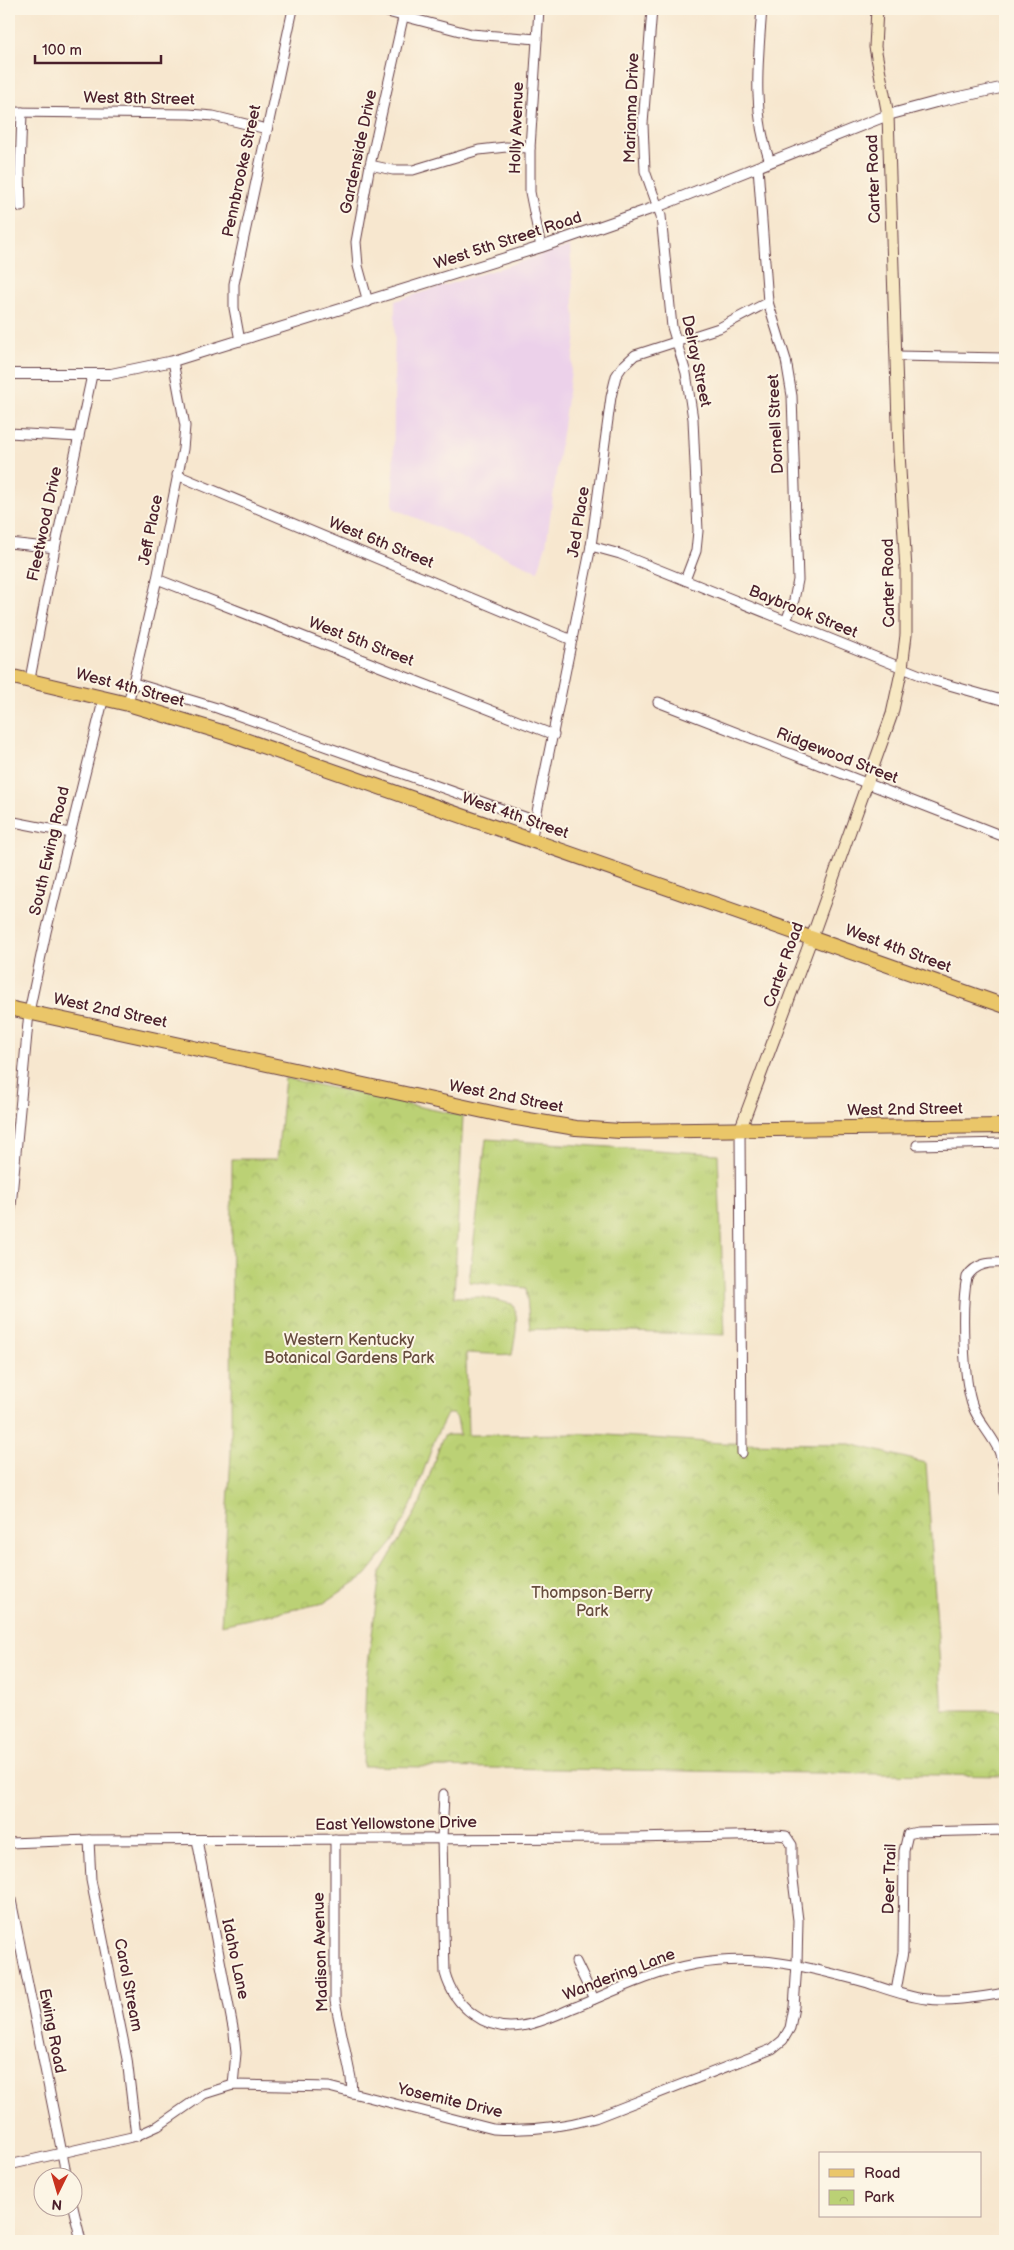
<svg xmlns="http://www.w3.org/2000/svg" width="1014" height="2250" font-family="'Balsamiq Sans',sans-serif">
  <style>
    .built { fill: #ecd1ea }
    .grass { fill: url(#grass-tufts); stroke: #827850 }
    .park { fill: url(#park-crowns); stroke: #827850 }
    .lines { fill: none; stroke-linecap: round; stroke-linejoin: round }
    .minor-casing { stroke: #643d44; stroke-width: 11 }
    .tertiary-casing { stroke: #643d44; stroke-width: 12 }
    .secondary-casing { stroke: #643d44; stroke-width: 13 }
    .primary-casing { stroke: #643d44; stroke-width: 16 }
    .minor { stroke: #fff; stroke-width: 9 }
    .tertiary { stroke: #fff; stroke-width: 10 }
    .secondary { stroke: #f7e8c3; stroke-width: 11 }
    .primary { stroke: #eac669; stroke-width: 14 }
    .labels { text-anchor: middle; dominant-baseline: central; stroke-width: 4; stroke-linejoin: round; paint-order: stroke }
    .street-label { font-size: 16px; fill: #4a1f2b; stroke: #fcf5e5 }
    .park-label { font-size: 16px; fill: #664c3e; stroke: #fcf5e5 }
  </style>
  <defs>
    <pattern id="grass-tufts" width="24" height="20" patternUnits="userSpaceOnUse" patternTransform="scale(1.25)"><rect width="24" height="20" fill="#bbd175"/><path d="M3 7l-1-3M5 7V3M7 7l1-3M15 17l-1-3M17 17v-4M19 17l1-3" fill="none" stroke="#a2b365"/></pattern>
    <pattern id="park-crowns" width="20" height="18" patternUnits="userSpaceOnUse" patternTransform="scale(1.25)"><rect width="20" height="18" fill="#bbd175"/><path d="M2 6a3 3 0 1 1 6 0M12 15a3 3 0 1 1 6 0" fill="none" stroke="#a2b365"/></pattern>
  </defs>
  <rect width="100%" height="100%" fill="#fcf5e5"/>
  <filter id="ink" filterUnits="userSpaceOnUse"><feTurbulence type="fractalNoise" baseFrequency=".02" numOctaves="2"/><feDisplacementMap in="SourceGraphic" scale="10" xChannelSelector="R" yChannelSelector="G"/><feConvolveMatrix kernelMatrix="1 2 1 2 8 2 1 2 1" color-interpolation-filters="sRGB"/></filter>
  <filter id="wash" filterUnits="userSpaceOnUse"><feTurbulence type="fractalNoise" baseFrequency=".0096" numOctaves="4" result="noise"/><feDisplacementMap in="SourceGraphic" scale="20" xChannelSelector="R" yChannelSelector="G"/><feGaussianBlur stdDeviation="1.12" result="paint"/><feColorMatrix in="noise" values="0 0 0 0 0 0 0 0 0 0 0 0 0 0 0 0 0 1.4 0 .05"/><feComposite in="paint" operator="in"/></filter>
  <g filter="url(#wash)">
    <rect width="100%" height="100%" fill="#f7e7cf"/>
    <polygon class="built" points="570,246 576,336 546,545 538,571 393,508 395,301"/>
    <polygon class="grass" points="486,1139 718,1154 725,1335 530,1329 526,1288 469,1282"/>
    <path class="park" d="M285,1078L463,1116L454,1297H482L512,1304C521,1317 514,1341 512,1355L466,1353L468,1435L594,1434L722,1443L851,1444L926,1463L943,1711H1005V1776L363,1766L366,1680L380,1573L420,1504L441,1441L445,1435H460L457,1418L453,1414H447L436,1436L413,1501L393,1542L366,1575L324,1603L221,1625L231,1454L232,1159H277Z"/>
  </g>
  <g filter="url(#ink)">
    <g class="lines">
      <defs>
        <g id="minor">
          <polyline points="376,9 471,34 537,39"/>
          <polyline points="539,9 530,148 530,192 541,247"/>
          <polyline points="652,9 643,124 645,171 661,216 672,327 686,373 693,419 698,531 696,551 685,580"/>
          <path d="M762,9C758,60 752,113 770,162"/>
          <polyline points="9,112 189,114 213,116 267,129"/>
          <polyline points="370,165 393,170 413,170 479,150 506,147 530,148"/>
          <polyline points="758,167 768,302 786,360 792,396 798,580 794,600 786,621"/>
          <polyline points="21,207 20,172 22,112"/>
          <polyline points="368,302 358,266 356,242 370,165 405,9"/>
          <polyline points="240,341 234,308 234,284 293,9"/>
          <polyline points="897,356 1005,358"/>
          <polyline points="9,433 79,437"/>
          <polyline points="177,475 572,640"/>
          <polyline points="9,543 55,548"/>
          <polyline points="591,546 620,554 935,681 1005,701"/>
          <polyline points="157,579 554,735"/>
          <polyline points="30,679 55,548 92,375"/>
          <polyline points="134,683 217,708 536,821"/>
          <polyline points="658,702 1005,837"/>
          <polyline points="128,704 157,579 183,449 185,426 173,361"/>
          <polyline points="9,821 70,833"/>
          <polyline points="531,841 591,546 611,397 616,376 622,367 635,355 719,328 768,302"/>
          <polyline points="740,1130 742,1453"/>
          <polyline points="917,1145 1005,1143"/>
          <polyline points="9,1228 29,1012 46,932 104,697"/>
          <path d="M1005,1263C990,1262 976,1263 967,1277C961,1304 963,1381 973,1407C979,1423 992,1435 999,1451C1004,1463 1005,1479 1005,1492"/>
          <path d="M444,1794L442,1838L445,1973C454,2006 485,2032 521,2026C541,2023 560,2013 578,2006C616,1990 656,1971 696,1964C757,1953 810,1967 868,1983C886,1989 907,1997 926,1999C953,2002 979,1997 1005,1993"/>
          <polyline points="335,1839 335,2001 351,2078 352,2093"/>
          <polyline points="89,1840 91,1880 127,2059 136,2136"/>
          <polyline points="197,1840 234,2033 236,2053 233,2085"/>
          <path d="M9,1843L89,1840L631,1838L777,1835L786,1836L792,1845V1872L798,1920L797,1964L794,2007L790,2028L783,2040L772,2049L595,2118C562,2127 527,2131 493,2129L329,2087L233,2085L204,2094L158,2126L136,2136L9,2165"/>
          <polyline points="9,1890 67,2178"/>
          <polyline points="576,1962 594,1999"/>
          <polyline points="896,1991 903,1952 904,1851 908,1834 917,1832 1005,1830"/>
          <polyline points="72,2203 81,2241"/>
        </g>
        <polyline id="tertiary" points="9,374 111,374 173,361 541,247 659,206 888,115 936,102 1005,87"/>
        <polyline id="secondary" points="740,1130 812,937 892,714 902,668 906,635 906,570 899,453 888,115 875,47 877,9"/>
        <g id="primary">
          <polyline points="9,676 128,704 225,733 1005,1006"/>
          <polyline points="9,1008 511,1117 576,1128 620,1131 1005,1126"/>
        </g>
      </defs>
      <use href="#minor" class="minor-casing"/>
      <use href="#tertiary" class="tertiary-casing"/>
      <use href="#secondary" class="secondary-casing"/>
      <use href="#primary" class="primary-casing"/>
      <use href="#minor" class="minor"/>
      <use href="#tertiary" class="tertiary"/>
      <use href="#secondary" class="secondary"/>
      <use href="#primary" class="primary"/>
    </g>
  </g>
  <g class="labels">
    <g class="street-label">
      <text transform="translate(139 99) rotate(1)">West 8th Street</text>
      <text transform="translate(632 108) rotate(-88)">Marianna Drive</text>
      <text transform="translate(517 128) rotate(-88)">Holly Avenue</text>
      <text transform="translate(359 152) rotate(-78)">Gardenside Drive</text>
      <text transform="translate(242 171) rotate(-78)">Pennbrooke Street</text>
      <text transform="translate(874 179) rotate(-92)">Carter Road</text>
      <text transform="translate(508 241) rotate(-18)">West 5th Street Road</text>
      <text transform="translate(696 361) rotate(78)">Delray Street</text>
      <text transform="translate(776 424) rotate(-93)">Dornell Street</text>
      <text transform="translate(579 522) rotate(-81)">Jed Place</text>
      <text transform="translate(45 524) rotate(-78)">Fleetwood Drive</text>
      <text transform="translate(151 530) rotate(-79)">Jeff Place</text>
      <text transform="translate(381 543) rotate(22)">West 6th Street</text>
      <text transform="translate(889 583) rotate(-91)">Carter Road</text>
      <text transform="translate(803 612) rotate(22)">Baybrook Street</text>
      <text transform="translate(361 642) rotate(21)">West 5th Street</text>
      <text transform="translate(130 688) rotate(15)">West 4th Street</text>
      <text transform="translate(837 756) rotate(21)">Ridgewood Street</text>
      <text transform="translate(515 816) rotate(19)">West 4th Street</text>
      <text transform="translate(50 851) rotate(-77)">South Ewing Road</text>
      <text transform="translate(898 949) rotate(20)">West 4th Street</text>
      <text transform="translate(784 965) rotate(-70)">Carter Road</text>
      <text transform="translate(110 1011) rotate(12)">West 2nd Street</text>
      <text transform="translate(506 1097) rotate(11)">West 2nd Street</text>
      <text transform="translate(905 1110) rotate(-1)">West 2nd Street</text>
      <text transform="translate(396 1824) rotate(-1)">East Yellowstone Drive</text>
      <text transform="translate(890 1879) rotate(-88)">Deer Trail</text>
      <text transform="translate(321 1952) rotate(-92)">Madison Avenue</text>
      <text transform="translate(235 1959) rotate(78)">Idaho Lane</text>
      <text transform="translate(619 1975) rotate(-21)">Wandering Lane</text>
      <text transform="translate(128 1985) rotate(79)">Carol Stream</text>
      <text transform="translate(52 2031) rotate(79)">Ewing Road</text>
      <text transform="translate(450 2101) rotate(13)">Yosemite Drive</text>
    </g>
    <g class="park-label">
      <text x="349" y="1340">Western Kentucky<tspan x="349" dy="18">Botanical Gardens Park</tspan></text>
      <text x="592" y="1593">Thompson-Berry<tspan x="592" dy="18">Park</tspan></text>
    </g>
  </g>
  <rect width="1014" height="2250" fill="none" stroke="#fcf5e5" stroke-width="30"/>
  <rect x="819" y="2152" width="162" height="65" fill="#fcf5e5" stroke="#b59f9b"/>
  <rect x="829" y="2169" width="25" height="8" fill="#eac669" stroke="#b59f9b"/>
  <text x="864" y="2178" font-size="15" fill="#4a1f2b">Road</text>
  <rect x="829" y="2190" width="25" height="15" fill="url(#park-crowns)" stroke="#b59f9b"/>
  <text x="864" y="2202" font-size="15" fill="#4a1f2b">Park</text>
  <g transform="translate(58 2192) rotate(185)"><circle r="24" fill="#fcf5e5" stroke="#b59f9b"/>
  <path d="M0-4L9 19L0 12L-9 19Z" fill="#c8321e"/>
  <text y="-8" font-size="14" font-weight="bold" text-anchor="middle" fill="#4a1f2b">N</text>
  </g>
  <path d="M35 55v8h126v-8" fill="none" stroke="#4a1f2b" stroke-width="2.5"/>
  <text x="42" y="55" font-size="15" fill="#4a1f2b" stroke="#fcf5e5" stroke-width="4" paint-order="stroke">100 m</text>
</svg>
